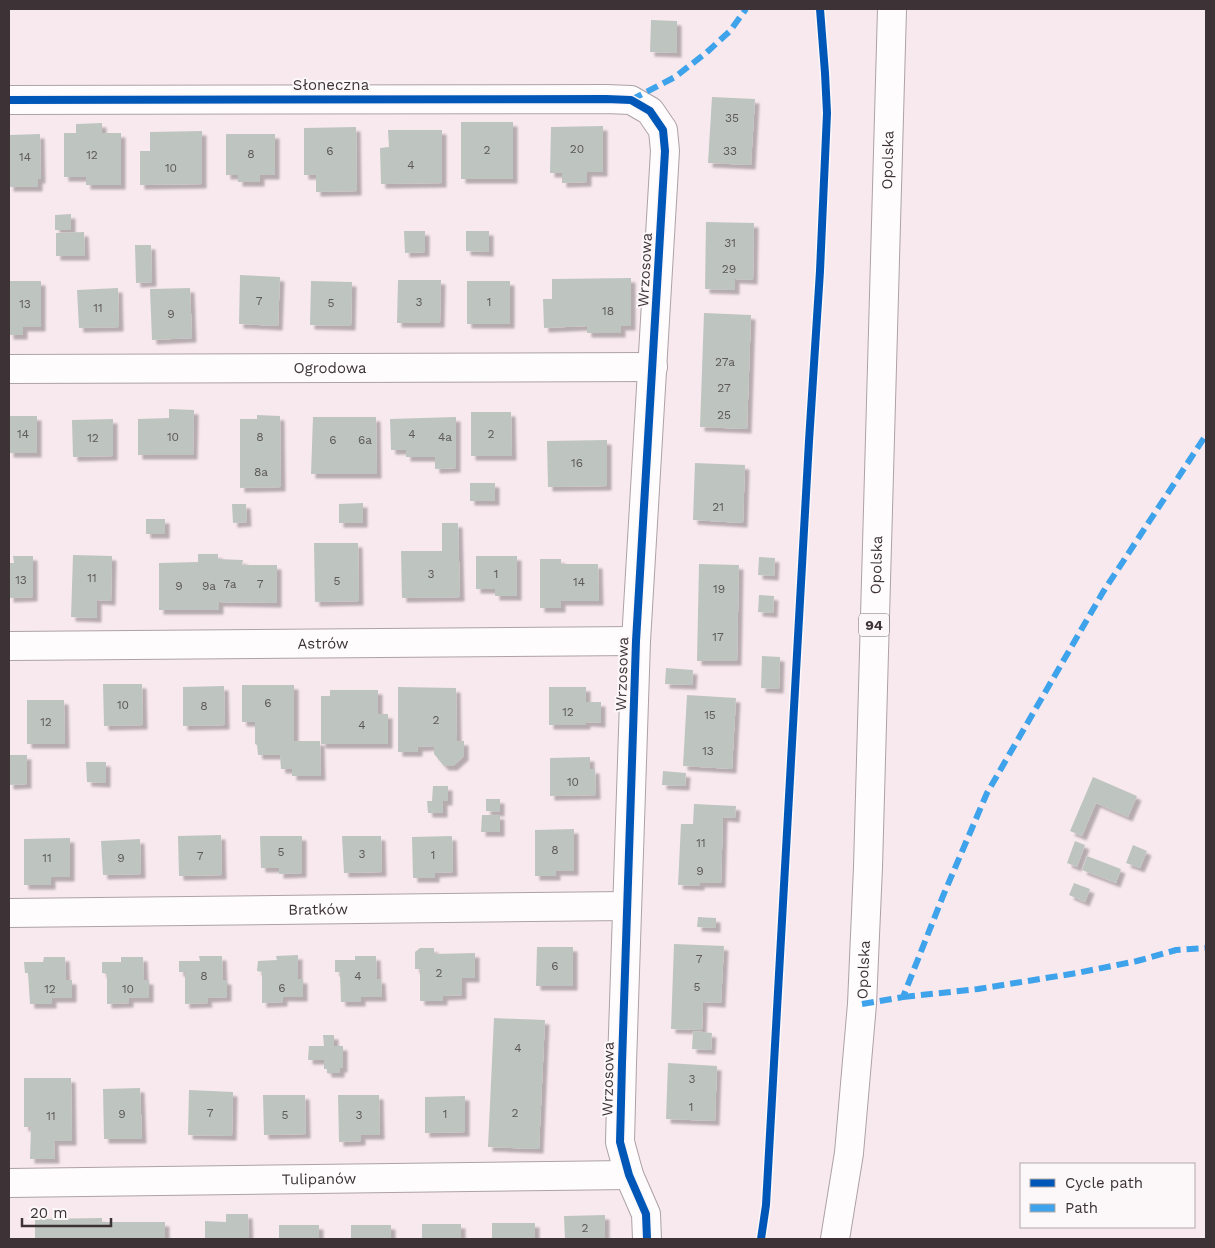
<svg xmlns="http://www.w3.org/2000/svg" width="1215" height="1248" font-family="'Work Sans',sans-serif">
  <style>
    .building { fill: #bec5c1; filter: url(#shadow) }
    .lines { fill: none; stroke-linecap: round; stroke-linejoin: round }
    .minor-casing { stroke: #ada2a5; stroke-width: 30 }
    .major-casing { stroke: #ada2a5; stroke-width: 30 }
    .minor { stroke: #fefcfc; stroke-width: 28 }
    .major { stroke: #fefcfc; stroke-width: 28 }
    .quiet { stroke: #3fa3eb; stroke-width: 6; stroke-dasharray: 12 6; stroke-linecap: butt }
    .cycleway-casing { stroke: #fcf7f8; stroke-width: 11 }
    .cycleway { stroke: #0057b8; stroke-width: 8 }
    .labels { text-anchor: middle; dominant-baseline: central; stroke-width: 4; stroke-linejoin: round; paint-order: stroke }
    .number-label { font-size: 12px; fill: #5d5859 }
    .shield { fill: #fcf7f8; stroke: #766e70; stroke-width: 1 }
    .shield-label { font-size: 14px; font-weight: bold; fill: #3d3336 }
    .street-label { font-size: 15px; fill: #3d3336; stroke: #fcf7f8 }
  </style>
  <defs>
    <filter id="shadow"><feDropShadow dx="4.5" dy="4.5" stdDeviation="1" flood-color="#0004"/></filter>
  </defs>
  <rect width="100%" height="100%" fill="#f8e9ee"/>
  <g class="building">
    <polygon points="651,20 677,21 677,53 650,52"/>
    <polygon points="712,97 755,99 751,165 708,163"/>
    <rect x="461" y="122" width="52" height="57"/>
    <polygon points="102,123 102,133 121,133 121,185 86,185 86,177 64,177 64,133 76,133 76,124"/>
    <polygon points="603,126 603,172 587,172 587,182 562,183 562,173 550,173 551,127"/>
    <polygon points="356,127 357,191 316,192 316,175 304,175 304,128"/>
    <polygon points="388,130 442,130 442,183 381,184 380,148 389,147"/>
    <polygon points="202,131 202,184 140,185 140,151 150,151 150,132"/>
    <polygon points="40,134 41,179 38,179 38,187 9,187 9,135"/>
    <polygon points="226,134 275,134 275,175 260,175 260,182 238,182 238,175 226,175"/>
    <polygon points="71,214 71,230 55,230 55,215"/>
    <polygon points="706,222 754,223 753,280 735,279 735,290 705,289"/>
    <polygon points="404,231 425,231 425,252 405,253"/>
    <polygon points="466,231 489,231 489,252 466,251"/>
    <polygon points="84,232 85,256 56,256 56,233"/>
    <polygon points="135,245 151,245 152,282 136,283"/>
    <polygon points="240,275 280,277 278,326 239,324"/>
    <polygon points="631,278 631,326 621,326 621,333 587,333 587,326 544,328 543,299 552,299 552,279"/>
    <polygon points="398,280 441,280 440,323 397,323"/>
    <polygon points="9,281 41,281 41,327 23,327 23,335 9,335"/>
    <polygon points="311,281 352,282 351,326 310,325"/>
    <rect x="467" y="281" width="43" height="43"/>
    <polygon points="118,288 119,327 79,328 77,290"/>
    <polygon points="190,288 192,338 152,340 150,289"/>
    <polygon points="704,313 751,315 747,429 700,427"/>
    <polygon points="169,409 194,410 193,455 138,455 138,419 169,418"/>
    <polygon points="471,412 511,412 512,456 471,456"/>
    <polygon points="257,415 280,416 281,487 240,488 240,419 257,419"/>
    <rect x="9" y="416" width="28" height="37"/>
    <polygon points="313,417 376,417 377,474 311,474"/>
    <polygon points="456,417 456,468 435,469 435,457 406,457 406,450 391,450 390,419"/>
    <polygon points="113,419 113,456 73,457 72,420"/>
    <polygon points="607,440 607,486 548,487 547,441"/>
    <polygon points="695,463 745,465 743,523 693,520"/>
    <rect x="470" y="483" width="25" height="18"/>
    <polygon points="363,503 363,523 339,523 339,504"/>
    <polygon points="232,504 246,504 247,522 233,523"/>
    <rect x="146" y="519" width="19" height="15"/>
    <polygon points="442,523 458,523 460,597 402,598 401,551 442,551"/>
    <polygon points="314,543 358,543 359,601 315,602"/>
    <polygon points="198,554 218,554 218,559 243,560 242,565 277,565 277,603 219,602 219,610 159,610 159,563 198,562"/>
    <polygon points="73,555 112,556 111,601 97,600 97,618 71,617"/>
    <polygon points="13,556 33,556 33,597 9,598 9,563 14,563"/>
    <polygon points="476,556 517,556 517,596 495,596 495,589 476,589"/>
    <polygon points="759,557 775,558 774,576 758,575"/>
    <polygon points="540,559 561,559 561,564 598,564 599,601 561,601 561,608 540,608"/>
    <polygon points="699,564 739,565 737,661 697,661"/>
    <polygon points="759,595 774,596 773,613 758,612"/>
    <polygon points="762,656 780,657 779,689 761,688"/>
    <polygon points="666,668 693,670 692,685 665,684"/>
    <polygon points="103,684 142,684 143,725 104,726"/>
    <polygon points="242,685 294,685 294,741 320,741 321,776 292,776 292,769 281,769 280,755 258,755 257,745 255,744 255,722 242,722"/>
    <polygon points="224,686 225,725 183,726 183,687"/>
    <polygon points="398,687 456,688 457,741 464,741 464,756 453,766 444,766 434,754 434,746 418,747 418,752 398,752"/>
    <polygon points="549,687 586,687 586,702 601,702 601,723 586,722 586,725 549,725"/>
    <polygon points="330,690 378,690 378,714 388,714 388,744 321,744 321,696 330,696"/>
    <polygon points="687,695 736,698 732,769 683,766"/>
    <polygon points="27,700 64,700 65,744 27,744"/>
    <polygon points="9,755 27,755 27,784 9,785"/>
    <polygon points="590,757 590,769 595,769 596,795 550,796 550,758"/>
    <polygon points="86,762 106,762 106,783 87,782"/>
    <polygon points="663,771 686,773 685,786 662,785"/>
    <polygon points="1093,777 1137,796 1128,817 1096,803 1082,836 1070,831"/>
    <polygon points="433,786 448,786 448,801 443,801 443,813 428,813 427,801 432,801"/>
    <polygon points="486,799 500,799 500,812 486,811"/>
    <polygon points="694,804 736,806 735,818 723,817 721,883 700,883 700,886 678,885 681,824 693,824"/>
    <polygon points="482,815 500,815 500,832 481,832"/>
    <polygon points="574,829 574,871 556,871 556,876 535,876 535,830"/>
    <polygon points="221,835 222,875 179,876 178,836"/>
    <polygon points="260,836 302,836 302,873 279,874 279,868 261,868"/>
    <polygon points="342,836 381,836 382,872 344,873"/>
    <polygon points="452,836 453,872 435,873 435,878 413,878 412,837"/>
    <polygon points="70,838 70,877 51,877 51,885 24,885 24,839"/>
    <polygon points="140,839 141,874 103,875 101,841"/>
    <polygon points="1075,841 1085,845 1077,867 1067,863"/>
    <polygon points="1133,845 1147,851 1140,868 1126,863"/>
    <polygon points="1087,856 1121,869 1116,883 1082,870"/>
    <polygon points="1074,883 1090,889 1085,902 1069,895"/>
    <polygon points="698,917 716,918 716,928 697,927"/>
    <polygon points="674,944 724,946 721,1003 703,1002 702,1030 671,1029"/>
    <polygon points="537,947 573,947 573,986 536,986"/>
    <polygon points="420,948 434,948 434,954 475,953 475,978 462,978 462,995 443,996 443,1001 420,1001 420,969 415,969 415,952"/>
    <polygon points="298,955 298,979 303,979 303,997 283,997 283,1002 262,1003 262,972 257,971 258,961 277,960 276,956"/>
    <polygon points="199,956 222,956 223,980 227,980 227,997 207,998 208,1003 185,1004 185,972 179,972 179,961 200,961"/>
    <polygon points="355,956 376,956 377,979 381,979 382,997 361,997 361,1002 341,1002 340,972 335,972 335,960 355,960"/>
    <polygon points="44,957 65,957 66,980 72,980 72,998 52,998 52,1004 30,1004 28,973 25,973 24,962 43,962"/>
    <polygon points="121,957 143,957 144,980 149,980 149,998 129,998 129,1003 107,1004 107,974 102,973 102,962 121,962"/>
    <polygon points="494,1018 545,1020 539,1149 488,1147"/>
    <polygon points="693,1031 712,1033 711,1050 692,1049"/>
    <polygon points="323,1035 334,1035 334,1046 343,1046 343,1068 340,1068 340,1073 327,1073 327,1069 324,1069 324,1060 308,1060 309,1046 324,1046"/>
    <polygon points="668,1063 717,1066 715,1121 666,1119"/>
    <polygon points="24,1078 71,1078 72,1141 54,1141 55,1159 30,1159 31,1127 24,1127"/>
    <polygon points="140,1088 142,1139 104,1139 103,1089"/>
    <polygon points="189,1090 233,1092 232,1136 188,1135"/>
    <polygon points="263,1095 305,1095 306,1134 264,1135"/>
    <polygon points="338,1095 379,1095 380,1135 361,1135 361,1141 339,1142"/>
    <polygon points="465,1096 465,1132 425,1133 425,1097"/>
    <polygon points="226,1214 248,1214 249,1239 205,1239 205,1221 226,1222"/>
    <polygon points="605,1215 605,1239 565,1239 564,1216"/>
    <polygon points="102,1218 102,1222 165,1222 165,1239 35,1239 35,1219"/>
    <rect x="492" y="1223" width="43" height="16"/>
    <rect x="422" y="1224" width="39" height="15"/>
    <rect x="279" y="1225" width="40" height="14"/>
    <rect x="351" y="1225" width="40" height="14"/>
  </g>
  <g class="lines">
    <defs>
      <g id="minor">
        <polyline points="9,100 606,99 631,100 650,111 663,130 665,151 636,641 622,1063 620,1142 629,1175 646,1214 647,1239"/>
        <path id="s1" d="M9,369L653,367"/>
        <path id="s2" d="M9,646L636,641"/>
        <path id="s3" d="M9,913L627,906"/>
        <path id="s4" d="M9,1183L629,1175"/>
      </g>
      <g id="major">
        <path id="s5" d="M835,1239L849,1153L862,1004L868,867L892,9"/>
      </g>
    </defs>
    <use href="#minor" class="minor-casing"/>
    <use href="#major" class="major-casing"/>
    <use href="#minor" class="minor"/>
    <use href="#major" class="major"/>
    <g class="quiet">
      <polyline points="631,100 675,77 706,53 730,31 746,9"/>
      <polyline points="903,997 978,989 1077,973 1137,961 1176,950 1206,948"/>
      <polyline points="862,1004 903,997 943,896 987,793 1103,592 1206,435"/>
    </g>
    <defs>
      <g id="cycleway">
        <polyline points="9,100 606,99 631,100 650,111 663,130 665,151 636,641 622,1063 620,1142 629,1175 646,1214 647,1239"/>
        <polyline points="761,1239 766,1205 809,441 820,271 827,113 825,73 820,9"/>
      </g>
    </defs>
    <use href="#cycleway" class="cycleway-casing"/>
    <use href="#cycleway" class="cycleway"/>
  </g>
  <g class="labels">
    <g class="number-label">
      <text x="732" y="118">35</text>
      <text x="577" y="149">20</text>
      <text x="487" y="150">2</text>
      <text x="330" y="151">6</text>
      <text x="730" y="151">33</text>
      <text x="251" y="154">8</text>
      <text x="92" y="155">12</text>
      <text x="25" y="157">14</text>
      <text x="411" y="165">4</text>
      <text x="171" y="168">10</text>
      <text x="730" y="243">31</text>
      <text x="729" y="269">29</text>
      <text x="259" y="301">7</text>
      <text x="419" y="302">3</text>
      <text x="489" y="302">1</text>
      <text x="331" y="303">5</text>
      <text x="25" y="304">13</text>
      <text x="98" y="308">11</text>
      <text x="608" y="311">18</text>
      <text x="171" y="314">9</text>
      <text x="725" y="362">27a</text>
      <text x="724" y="388">27</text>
      <text x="724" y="415">25</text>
      <text x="23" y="434">14</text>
      <text x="412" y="434">4</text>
      <text x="491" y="434">2</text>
      <text x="173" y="437">10</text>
      <text x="260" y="437">8</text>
      <text x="445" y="437">4a</text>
      <text x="93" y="438">12</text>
      <text x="333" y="440">6</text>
      <text x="365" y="440">6a</text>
      <text x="577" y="463">16</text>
      <text x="261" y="472">8a</text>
      <text x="718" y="507">21</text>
      <text x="431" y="574">3</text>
      <text x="496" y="574">1</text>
      <text x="92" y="578">11</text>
      <text x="21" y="580">13</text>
      <text x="337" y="581">5</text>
      <text x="579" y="582">14</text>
      <text x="230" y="584">7a</text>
      <text x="260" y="584">7</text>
      <text x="179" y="586">9</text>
      <text x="209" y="586">9a</text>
      <text x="719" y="589">19</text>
      <text x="718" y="637">17</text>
      <text x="268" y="703">6</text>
      <text x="123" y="705">10</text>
      <text x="204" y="706">8</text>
      <text x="568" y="712">12</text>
      <text x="710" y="715">15</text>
      <text x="436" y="720">2</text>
      <text x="46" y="722">12</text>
      <text x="362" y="725">4</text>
      <text x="708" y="751">13</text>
      <text x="573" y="782">10</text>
      <text x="701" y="843">11</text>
      <text x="555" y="850">8</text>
      <text x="281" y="852">5</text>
      <text x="362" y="854">3</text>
      <text x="433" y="855">1</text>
      <text x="200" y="856">7</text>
      <text x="47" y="858">11</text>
      <text x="121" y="858">9</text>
      <text x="700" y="871">9</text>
      <text x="699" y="959">7</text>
      <text x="555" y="966">6</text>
      <text x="439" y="973">2</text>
      <text x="204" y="976">8</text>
      <text x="358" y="976">4</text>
      <text x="697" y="987">5</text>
      <text x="282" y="988">6</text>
      <text x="50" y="989">12</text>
      <text x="128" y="989">10</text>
      <text x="518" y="1048">4</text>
      <text x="692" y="1079">3</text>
      <text x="691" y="1107">1</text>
      <text x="210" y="1113">7</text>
      <text x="515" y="1113">2</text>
      <text x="122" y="1114">9</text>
      <text x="445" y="1114">1</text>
      <text x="285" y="1115">5</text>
      <text x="359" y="1115">3</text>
      <text x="51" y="1116">11</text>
      <text x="585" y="1228">2</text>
    </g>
    <rect class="shield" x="859" y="613.5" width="30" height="23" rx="4"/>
    <g class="shield-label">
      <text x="874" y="625">94</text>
    </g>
    <g class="street-label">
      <text x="331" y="85">Słoneczna</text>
      <text stroke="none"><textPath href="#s5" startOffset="1081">Opolska</textPath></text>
      <text transform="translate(645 270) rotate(-87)">Wrzosowa</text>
      <text stroke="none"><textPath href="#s1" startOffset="321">Ogrodowa</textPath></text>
      <text stroke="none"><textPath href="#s5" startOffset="676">Opolska</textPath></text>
      <text stroke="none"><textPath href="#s2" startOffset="314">Astrów</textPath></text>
      <text transform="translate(622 674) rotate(-88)">Wrzosowa</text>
      <text stroke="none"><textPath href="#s3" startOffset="309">Bratków</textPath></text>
      <text stroke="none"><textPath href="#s5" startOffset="271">Opolska</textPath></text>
      <text transform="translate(608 1079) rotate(-89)">Wrzosowa</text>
      <text stroke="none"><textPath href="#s4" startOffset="310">Tulipanów</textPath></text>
    </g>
  </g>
  <rect width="1215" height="1248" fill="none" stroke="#3d3336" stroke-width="20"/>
  <rect x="1020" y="1163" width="175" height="65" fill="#fcf7f8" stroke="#b0a9aa"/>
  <rect x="1030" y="1179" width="25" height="8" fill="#0057b8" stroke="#b0a9aa"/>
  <text x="1065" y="1188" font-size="15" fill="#3d3336">Cycle path</text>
  <rect x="1030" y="1204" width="25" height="8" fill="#3fa3eb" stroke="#b0a9aa"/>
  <text x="1065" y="1213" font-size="15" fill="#3d3336">Path</text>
  <path d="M22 1218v8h89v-8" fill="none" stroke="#3d3336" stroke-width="2.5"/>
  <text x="30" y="1218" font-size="15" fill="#3d3336" stroke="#fcf7f8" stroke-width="4" paint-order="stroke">20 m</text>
</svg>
